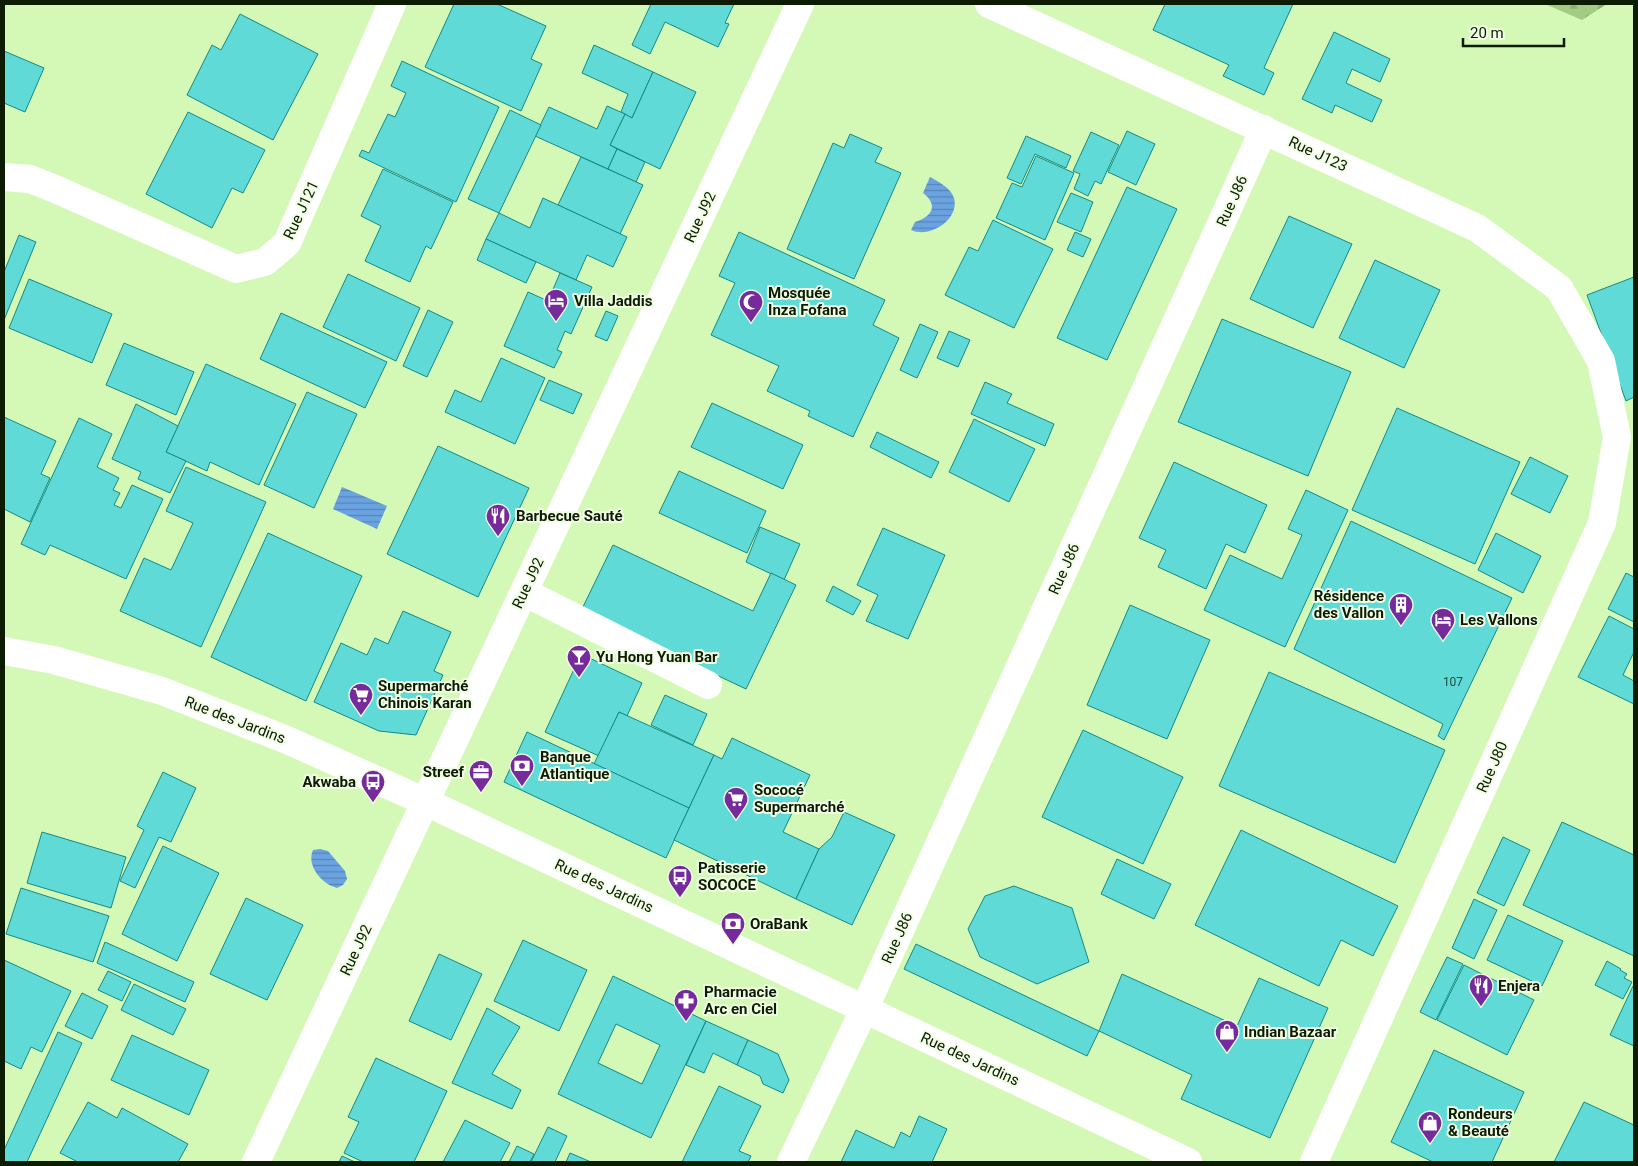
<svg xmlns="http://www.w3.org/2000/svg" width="1638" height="1166" font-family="Roboto,sans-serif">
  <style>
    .forest { fill: url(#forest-firs) }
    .water { fill: url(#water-rules) }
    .building { fill: #5fdad6; stroke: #138a87; fill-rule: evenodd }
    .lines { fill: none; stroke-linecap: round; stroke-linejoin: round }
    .minor { stroke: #fff; stroke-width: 28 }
    .major { stroke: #fff; stroke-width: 28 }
    .labels { text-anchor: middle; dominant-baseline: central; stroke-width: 4; stroke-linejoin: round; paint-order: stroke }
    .number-label { font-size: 12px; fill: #224b38 }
    .street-label { font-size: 15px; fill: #0e1b03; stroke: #effee4 }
    .poi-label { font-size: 15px; font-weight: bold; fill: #0e1b03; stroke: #effee4; text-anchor: start }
  </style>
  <defs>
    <pattern id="forest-firs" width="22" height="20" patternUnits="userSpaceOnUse" patternTransform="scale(1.25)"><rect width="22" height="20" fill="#a2cc81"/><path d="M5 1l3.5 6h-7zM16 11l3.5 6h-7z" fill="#8aaf6e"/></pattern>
    <pattern id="water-rules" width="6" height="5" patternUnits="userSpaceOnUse" patternTransform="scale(1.25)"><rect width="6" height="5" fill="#6ba3e2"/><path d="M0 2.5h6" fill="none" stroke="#5684b5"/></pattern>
  </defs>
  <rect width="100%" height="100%" fill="#d4f9b7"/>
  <polygon class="forest" points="1545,4 1607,4 1582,20"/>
  <g class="water">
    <path d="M930,177C939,182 951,188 954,198C960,219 930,239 911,230L915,222C932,217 939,205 923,193Z"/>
    <polygon points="342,487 387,506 377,529 333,509"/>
    <path d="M320,849L328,851L345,871L347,879L343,885L337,888C322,884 306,866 313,850Z"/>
  </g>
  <g class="building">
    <polygon points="454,4 497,4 546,26 531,59 542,64 521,111 425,67"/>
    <polygon points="651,4 734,4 725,23 729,24 718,47 665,22 650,54 632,45"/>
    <polygon points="1165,4 1293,4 1264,68 1274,73 1264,95 1223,76 1229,65 1153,30"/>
    <polygon points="240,14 318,54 273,140 187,95 212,45 221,50"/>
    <polygon points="1334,32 1390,59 1380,82 1352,69 1346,83 1382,100 1372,122 1335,105 1332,113 1302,99"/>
    <polygon points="594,45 653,72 632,118 621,112 628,94 582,73"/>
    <polygon points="4,51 44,68 25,112 4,103"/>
    <polygon points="402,61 499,107 456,202 359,156 362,150 369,153 388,114 395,117 406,93 391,86"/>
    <polygon points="653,72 696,92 660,169 610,145 625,114 632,118"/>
    <polygon points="607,106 625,114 610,145 617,149 608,169 535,136 549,107 597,129"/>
    <polygon points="510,110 541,125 499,213 468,199"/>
    <polygon points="188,112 265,150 243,193 232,188 212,228 146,194"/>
    <polygon points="1127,131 1155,144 1136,185 1108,172"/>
    <polygon points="1091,132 1119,145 1101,184 1095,181 1088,196 1074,189 1080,174 1073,171"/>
    <polygon points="850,134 882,148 875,162 901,173 854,279 787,249 833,143 844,148"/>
    <polygon points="1026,136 1071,156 1066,168 1035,154 1021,184 1007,178"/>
    <polygon points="617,149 645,162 636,182 608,169"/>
    <polygon points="1036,156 1074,173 1045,240 996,218 1012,183 1022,187"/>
    <polygon points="581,157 643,185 620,234 558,205"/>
    <polygon points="383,169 453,202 431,249 426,246 410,282 365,261 381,226 361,216"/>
    <polygon points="1127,187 1177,209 1107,360 1057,338"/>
    <polygon points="1071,193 1093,202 1081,232 1057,222"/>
    <polygon points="543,198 627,237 613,267 587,255 576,280 486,239 499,213 530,228"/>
    <polygon points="1289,216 1352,244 1313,328 1250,299"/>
    <polygon points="993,220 1053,249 1014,328 945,295 969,247 978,251"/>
    <polygon points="739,232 885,300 873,325 899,338 853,437 808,416 810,411 767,391 779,366 711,335 735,283 719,276"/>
    <polygon points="1075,232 1091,239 1083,257 1067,250"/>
    <polygon points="19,235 36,242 4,320 4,272"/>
    <polygon points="486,239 536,262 526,283 477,260"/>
    <polygon points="1375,260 1440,290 1404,368 1339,338"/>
    <polygon points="560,273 592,287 571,334 565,331 557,350 562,352 554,368 504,346 528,292 548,301"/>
    <polygon points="348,274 420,308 396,361 323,327"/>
    <polygon points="1634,277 1634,397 1626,401 1587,295"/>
    <polygon points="29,279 112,314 92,363 9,328"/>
    <polygon points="428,310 453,322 427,377 403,366"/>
    <polygon points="606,311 618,316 607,341 595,336"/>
    <polygon points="281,313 387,362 365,408 260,359"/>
    <polygon points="1222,319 1351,372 1308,476 1178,422"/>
    <polygon points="920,324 938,332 917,378 900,370"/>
    <polygon points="949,331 970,340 958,367 937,358"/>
    <polygon points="124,343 194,372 176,415 106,385"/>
    <polygon points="501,358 545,378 515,444 445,412 455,390 481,402"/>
    <polygon points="206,364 296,404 259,485 210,462 207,471 166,452"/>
    <polygon points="549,380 582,394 573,414 540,400"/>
    <polygon points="985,382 1012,394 1007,403 1054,424 1045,446 971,414"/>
    <polygon points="307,392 357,414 314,508 264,485"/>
    <polygon points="712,403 803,445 783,489 691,447"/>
    <polygon points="136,404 178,426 166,452 186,461 170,493 138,479 141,472 112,459"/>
    <polygon points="1397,408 1520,462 1475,564 1352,510"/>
    <polygon points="4,417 56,441 41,474 50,478 30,522 4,509"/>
    <polygon points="79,418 112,434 97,467 119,478 113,490 120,493 114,505 121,508 132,485 163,499 126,579 50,545 45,555 21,544"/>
    <polygon points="974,419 1035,449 1009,502 949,472"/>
    <polygon points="877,432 939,462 931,478 870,447"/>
    <polygon points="438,446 529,488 478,597 387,554"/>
    <polygon points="1530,457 1568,476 1550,513 1511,494"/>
    <polygon points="1174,462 1267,505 1245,553 1226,544 1206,589 1158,567 1166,550 1139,538"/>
    <polygon points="186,467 266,502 201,647 120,611 144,558 171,570 193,523 166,511"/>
    <polygon points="679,471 766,511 747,553 659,513"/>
    <polygon points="1306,490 1348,510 1285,647 1204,610 1230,555 1282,579 1302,535 1288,529"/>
    <polygon points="1351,521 1512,598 1444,740 1438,736 1443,724 1294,649"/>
    <polygon points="760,527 800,544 784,580 746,562"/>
    <polygon points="883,528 945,555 908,639 866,621 878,595 857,585"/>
    <polygon points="268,533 362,576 306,701 211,657"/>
    <polygon points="1496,533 1541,556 1523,593 1478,570"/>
    <polygon points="613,545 753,611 771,573 796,585 746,689 581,611"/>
    <polygon points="1626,573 1634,577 1634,622 1608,609"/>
    <polygon points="833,586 861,601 853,615 826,601"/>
    <polygon points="1130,605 1210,640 1167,739 1087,705"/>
    <polygon points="403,611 451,632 434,671 443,675 416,735 379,731 314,702 341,643 367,655 375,638 388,644"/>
    <polygon points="1609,616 1634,629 1634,652 1623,675 1634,681 1634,704 1578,677"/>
    <polygon points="581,654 642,683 627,716 619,712 599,756 545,732"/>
    <polygon points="1269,672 1445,750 1395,863 1219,786"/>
    <polygon points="665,695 707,714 693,745 651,725"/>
    <polygon points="619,712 714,755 689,808 594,764"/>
    <polygon points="1083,730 1183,777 1143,864 1042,817"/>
    <polygon points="527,732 689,808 666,858 504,782"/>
    <polygon points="732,738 810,775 783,832 819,849 796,899 674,840 714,755 722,759"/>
    <polygon points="163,772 196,788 171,842 159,837 135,888 120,881 144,830 137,826"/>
    <polygon points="844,812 895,835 852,925 796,899 819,849 832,837"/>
    <polygon points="1562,822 1634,855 1634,956 1523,905"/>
    <polygon points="1241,830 1398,906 1373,956 1341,940 1319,986 1195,925"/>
    <polygon points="42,832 126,857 111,908 27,883"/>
    <polygon points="1503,837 1530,850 1504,906 1477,893"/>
    <polygon points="163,846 219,873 177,961 122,934"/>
    <polygon points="1117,859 1171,884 1154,919 1101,894"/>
    <polygon points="1014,886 1072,908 1089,962 1037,984 980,957 968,929 985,896"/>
    <polygon points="21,888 109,916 93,962 6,934"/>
    <polygon points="246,898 303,925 267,1000 210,974"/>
    <polygon points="1474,899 1497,910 1474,959 1452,948"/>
    <polygon points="1508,915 1563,941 1542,986 1487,960"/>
    <polygon points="523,940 587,970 559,1031 494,1001"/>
    <polygon points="105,942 194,982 185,1002 97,963"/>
    <polygon points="916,944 1099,1031 1087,1056 904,969"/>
    <polygon points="439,954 482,974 451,1040 409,1021"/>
    <polygon points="1447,957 1463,964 1436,1020 1420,1012"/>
    <polygon points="4,960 71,991 42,1052 31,1047 21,1069 4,1061"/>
    <polygon points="1607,961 1621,969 1620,970 1627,974 1624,978 1632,982 1623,999 1595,985"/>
    <polygon points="1464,965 1534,1000 1507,1055 1437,1020"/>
    <polygon points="108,971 131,982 122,1001 98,990"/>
    <polygon points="1122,974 1237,1026 1259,978 1328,1008 1270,1138 1181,1099 1192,1075 1099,1031"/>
    <path d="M613,976L706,1021L651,1138L558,1094ZM616,1024L660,1045L642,1084L598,1063Z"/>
    <polygon points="134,984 186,1009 173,1035 121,1010"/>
    <polygon points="1633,986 1634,987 1634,1046 1610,1035"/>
    <polygon points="82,993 108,1006 92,1039 65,1026"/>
    <polygon points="487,1008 520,1027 492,1074 521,1090 512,1109 452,1083"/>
    <polygon points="706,1021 748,1040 737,1065 713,1053 704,1073 686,1065"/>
    <polygon points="58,1032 82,1043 27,1162 4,1162 4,1150"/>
    <polygon points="132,1035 209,1070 189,1115 111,1080"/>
    <polygon points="748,1040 778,1054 789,1080 783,1093 763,1084 760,1076 737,1065"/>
    <polygon points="1434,1050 1524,1092 1492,1162 1433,1162 1391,1142"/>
    <polygon points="376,1058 447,1091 414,1162 363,1162 344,1153 359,1122 348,1117"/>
    <polygon points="719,1086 761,1106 739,1151 751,1156 748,1162 682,1162"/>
    <polygon points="88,1102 117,1118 122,1108 188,1144 178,1162 78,1162 60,1153"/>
    <polygon points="1584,1102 1634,1125 1634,1162 1554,1162"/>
    <polygon points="919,1116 947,1129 932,1162 841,1162 856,1130 894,1148 901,1132 910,1137"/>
    <polygon points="465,1120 510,1143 500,1162 443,1162"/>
    <polygon points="548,1127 567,1136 555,1162 531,1162"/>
    <polygon points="517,1146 534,1154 530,1162 509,1162"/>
    <polygon points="570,1153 591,1162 566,1162"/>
    <polygon points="342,1156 355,1162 339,1162"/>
  </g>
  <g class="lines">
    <g class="minor">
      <polyline points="989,4 1477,228 1559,288 1601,361 1617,437 1602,523 1314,1162"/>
      <polyline points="4,177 30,179 53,188 236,269 265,262 287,243 392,4"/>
      <polyline points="524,592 708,685"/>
      <polyline points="256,1162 800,4"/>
      <polyline points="791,1162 864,1010 1264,129"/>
    </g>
    <polyline class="major" points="4,651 54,660 162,691 287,740 426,802 1188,1162"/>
  </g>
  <defs>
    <symbol id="hotel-pin" viewBox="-11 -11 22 30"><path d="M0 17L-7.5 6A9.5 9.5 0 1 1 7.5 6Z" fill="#762a9c" stroke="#effee4"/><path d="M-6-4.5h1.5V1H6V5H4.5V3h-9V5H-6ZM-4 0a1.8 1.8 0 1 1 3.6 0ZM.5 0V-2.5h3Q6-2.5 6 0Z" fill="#fff"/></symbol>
    <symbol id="mosque-pin" viewBox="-11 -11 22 30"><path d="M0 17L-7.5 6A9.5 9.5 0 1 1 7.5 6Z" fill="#762a9c" stroke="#effee4"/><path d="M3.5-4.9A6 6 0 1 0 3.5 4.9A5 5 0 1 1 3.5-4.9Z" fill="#fff"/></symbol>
    <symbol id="restaurant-pin" viewBox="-11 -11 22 30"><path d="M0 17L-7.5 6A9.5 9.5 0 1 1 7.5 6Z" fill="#762a9c" stroke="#effee4"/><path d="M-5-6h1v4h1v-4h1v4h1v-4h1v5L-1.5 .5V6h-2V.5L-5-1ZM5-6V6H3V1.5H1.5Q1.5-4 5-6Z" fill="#fff"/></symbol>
    <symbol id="building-pin" viewBox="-11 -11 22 30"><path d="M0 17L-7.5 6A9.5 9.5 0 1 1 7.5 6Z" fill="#762a9c" stroke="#effee4"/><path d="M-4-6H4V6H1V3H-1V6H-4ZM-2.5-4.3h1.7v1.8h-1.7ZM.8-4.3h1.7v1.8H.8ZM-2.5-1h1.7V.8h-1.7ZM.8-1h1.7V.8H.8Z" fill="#fff"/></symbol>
    <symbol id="bar-pin" viewBox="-11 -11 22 30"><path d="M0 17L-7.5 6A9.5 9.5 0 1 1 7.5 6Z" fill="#762a9c" stroke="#effee4"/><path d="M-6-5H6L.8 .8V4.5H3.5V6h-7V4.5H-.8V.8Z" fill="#fff"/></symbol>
    <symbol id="supermarket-pin" viewBox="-11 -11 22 30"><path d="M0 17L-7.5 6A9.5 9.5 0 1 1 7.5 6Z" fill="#762a9c" stroke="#effee4"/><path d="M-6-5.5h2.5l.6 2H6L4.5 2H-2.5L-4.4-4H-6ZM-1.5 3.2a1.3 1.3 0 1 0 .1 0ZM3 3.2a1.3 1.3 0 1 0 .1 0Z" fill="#fff"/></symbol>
    <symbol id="bank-pin" viewBox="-11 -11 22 30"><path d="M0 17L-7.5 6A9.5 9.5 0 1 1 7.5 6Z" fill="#762a9c" stroke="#effee4"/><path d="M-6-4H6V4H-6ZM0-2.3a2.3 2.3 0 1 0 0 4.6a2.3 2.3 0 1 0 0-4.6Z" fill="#fff"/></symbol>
    <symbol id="office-pin" viewBox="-11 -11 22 30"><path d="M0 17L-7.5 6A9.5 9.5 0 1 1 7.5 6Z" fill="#762a9c" stroke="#effee4"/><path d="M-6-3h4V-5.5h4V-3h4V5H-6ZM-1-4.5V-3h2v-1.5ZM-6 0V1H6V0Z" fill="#fff"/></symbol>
    <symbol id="bus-pin" viewBox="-11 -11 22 30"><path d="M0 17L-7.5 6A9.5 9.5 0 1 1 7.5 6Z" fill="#762a9c" stroke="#effee4"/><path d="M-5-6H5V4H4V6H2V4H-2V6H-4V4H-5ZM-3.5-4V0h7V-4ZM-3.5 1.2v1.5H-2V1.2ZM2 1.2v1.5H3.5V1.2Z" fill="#fff"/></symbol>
    <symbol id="pharmacy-pin" viewBox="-11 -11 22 30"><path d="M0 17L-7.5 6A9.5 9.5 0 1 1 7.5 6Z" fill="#762a9c" stroke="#effee4"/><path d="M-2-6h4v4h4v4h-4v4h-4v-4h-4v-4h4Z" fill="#fff"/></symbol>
    <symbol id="shop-pin" viewBox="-11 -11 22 30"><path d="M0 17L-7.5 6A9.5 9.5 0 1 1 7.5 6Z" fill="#762a9c" stroke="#effee4"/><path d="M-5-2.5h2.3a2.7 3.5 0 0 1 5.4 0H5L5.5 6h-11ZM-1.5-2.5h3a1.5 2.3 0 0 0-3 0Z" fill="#fff"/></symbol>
  </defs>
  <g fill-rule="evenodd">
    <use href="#hotel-pin" x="542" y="287" width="28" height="38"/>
    <use href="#mosque-pin" x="737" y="288" width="28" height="38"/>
    <use href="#restaurant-pin" x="484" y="502" width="28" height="38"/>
    <use href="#building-pin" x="1387" y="591" width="28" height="38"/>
    <use href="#hotel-pin" x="1429" y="606" width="28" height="38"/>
    <use href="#bar-pin" x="565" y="643" width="28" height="38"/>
    <use href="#supermarket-pin" x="347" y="681" width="28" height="38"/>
    <use href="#bank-pin" x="508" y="752" width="28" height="38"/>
    <use href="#office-pin" x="467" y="758" width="28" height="38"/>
    <use href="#bus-pin" x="359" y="768" width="28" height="38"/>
    <use href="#supermarket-pin" x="722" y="785" width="28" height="38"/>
    <use href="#bus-pin" x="666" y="863" width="28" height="38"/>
    <use href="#bank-pin" x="719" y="910" width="28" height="38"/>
    <use href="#restaurant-pin" x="1467" y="972" width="28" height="38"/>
    <use href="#pharmacy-pin" x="672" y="987" width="28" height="38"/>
    <use href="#shop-pin" x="1213" y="1018" width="28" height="38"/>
    <use href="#shop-pin" x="1416" y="1109" width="28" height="38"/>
  </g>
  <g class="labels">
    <g class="number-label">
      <text x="1453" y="682">107</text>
    </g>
    <g class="street-label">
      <text transform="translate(1318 154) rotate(25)">Rue J123</text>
      <text transform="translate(1232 201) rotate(-66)">Rue J86</text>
      <text transform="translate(301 210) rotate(-65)">Rue J121</text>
      <text transform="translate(700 217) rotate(-65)">Rue J92</text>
      <text transform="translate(1064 569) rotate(-66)">Rue J86</text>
      <text transform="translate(528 583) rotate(-65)">Rue J92</text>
      <text transform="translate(235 720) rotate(21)">Rue des Jardins</text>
      <text transform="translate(1492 767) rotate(-66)">Rue J80</text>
      <text transform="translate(604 886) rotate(25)">Rue des Jardins</text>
      <text transform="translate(897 938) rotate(-66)">Rue J86</text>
      <text transform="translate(356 950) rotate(-65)">Rue J92</text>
      <text transform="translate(970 1059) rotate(25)">Rue des Jardins</text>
    </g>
    <g class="poi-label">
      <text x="768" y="293">Mosquée<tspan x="768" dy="17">Inza Fofana</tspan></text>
      <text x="574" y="301">Villa Jaddis</text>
      <text x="516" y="516">Barbecue Sauté</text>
      <text x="1384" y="596" text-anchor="end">Résidence<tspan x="1384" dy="17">des Vallon</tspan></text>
      <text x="1460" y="620">Les Vallons</text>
      <text x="596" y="657">Yu Hong Yuan Bar</text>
      <text x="378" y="686">Supermarché<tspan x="378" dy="17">Chinois Karan</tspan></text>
      <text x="540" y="757">Banque<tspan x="540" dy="17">Atlantique</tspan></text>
      <text x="464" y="772" text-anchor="end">Streef</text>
      <text x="356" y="782" text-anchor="end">Akwaba</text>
      <text x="754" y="790">Sococé<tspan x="754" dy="17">Supermarché</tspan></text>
      <text x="698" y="868">Patisserie<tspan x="698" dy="17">SOCOCE</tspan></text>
      <text x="750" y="924">OraBank</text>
      <text x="1498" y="986">Enjera</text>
      <text x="704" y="992">Pharmacie<tspan x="704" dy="17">Arc en Ciel</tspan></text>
      <text x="1244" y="1032">Indian Bazaar</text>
      <text x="1448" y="1114">Rondeurs<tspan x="1448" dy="17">&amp; Beauté</tspan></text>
    </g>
  </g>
  <rect width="1638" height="1166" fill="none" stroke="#0e1b03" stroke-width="10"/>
  <path d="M1463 38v8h101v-8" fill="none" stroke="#0e1b03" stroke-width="2.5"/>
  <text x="1470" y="38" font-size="15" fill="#0e1b03" stroke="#effee4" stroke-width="4" paint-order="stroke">20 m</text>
</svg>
